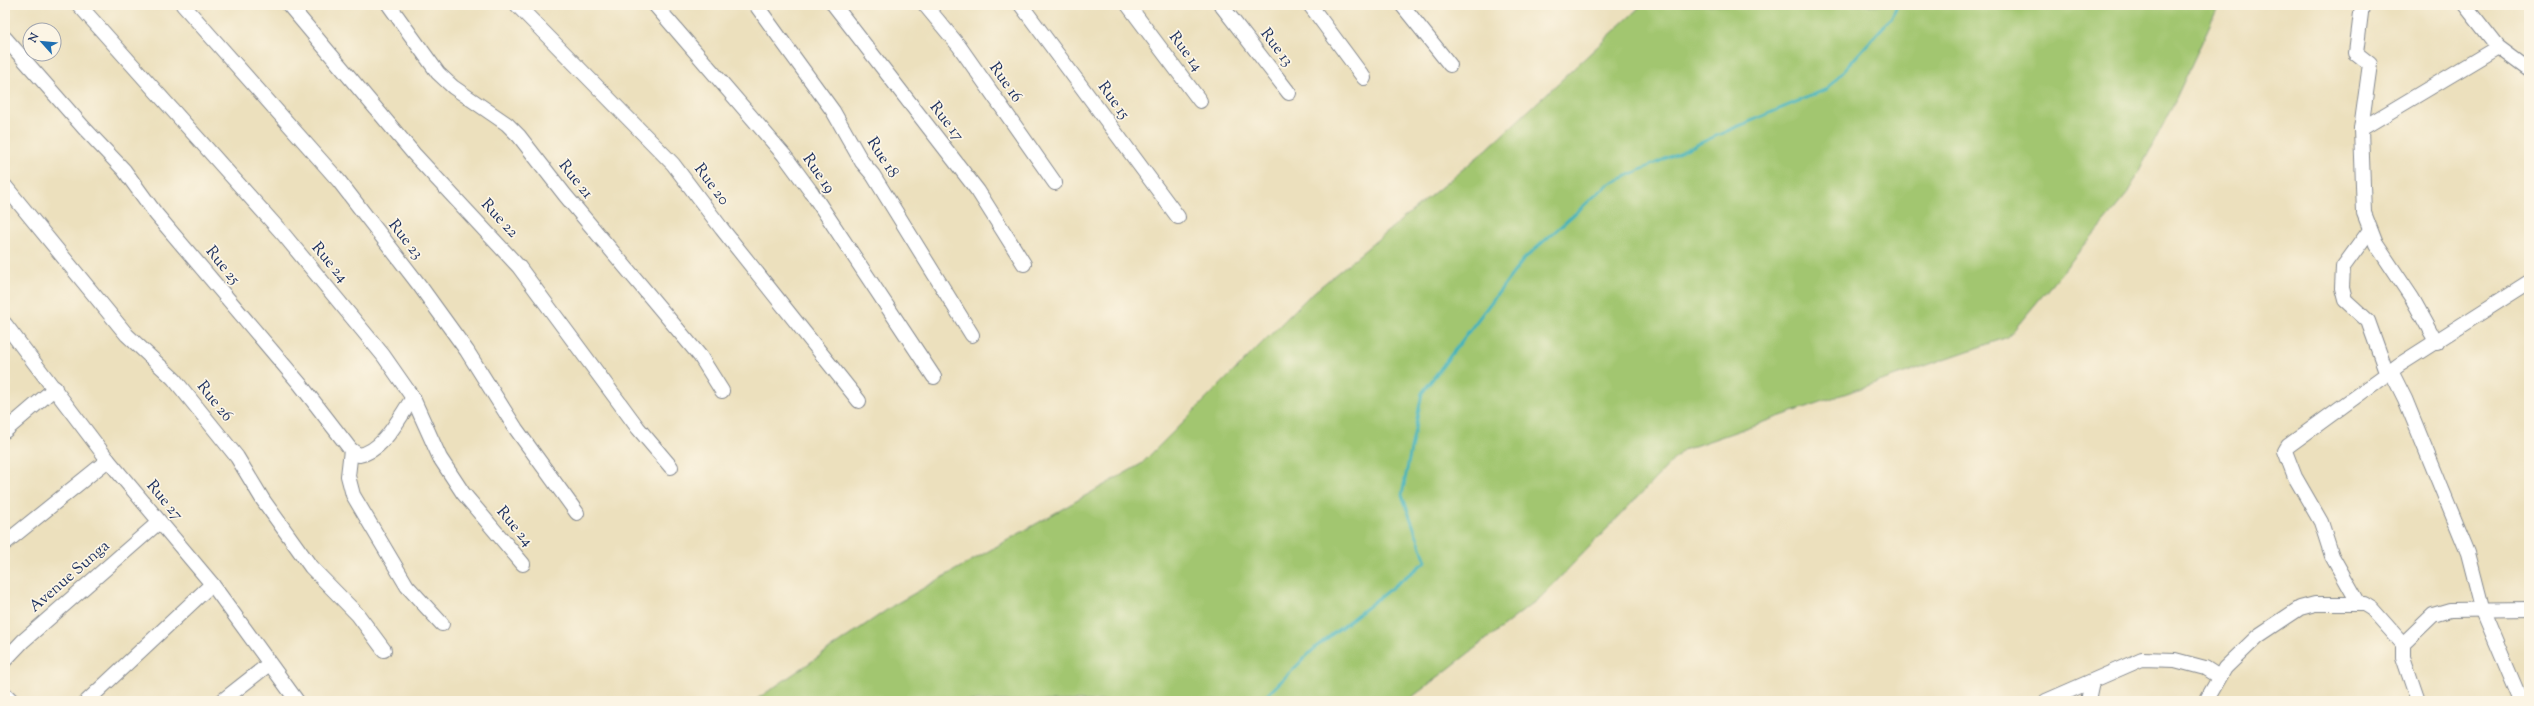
<svg xmlns="http://www.w3.org/2000/svg" width="2534" height="706" font-family="'Sorts Mill Goudy',serif">
  <style>
    .green { fill: #a2c66f; stroke: #5e7a66 }
    .lines { fill: none; stroke-linecap: round; stroke-linejoin: round }
    .stream { stroke: #43b3bb; stroke-width: 3 }
    .minor-casing { stroke: #84888e; stroke-width: 16 }
    .minor { stroke: #fff; stroke-width: 14 }
    .labels { text-anchor: middle; dominant-baseline: central; stroke-width: 3.5; stroke-linejoin: round; paint-order: stroke }
    .street-label { font-size: 16px; fill: #1b2f5e; stroke: #fcf5e5 }
  </style>
  <rect width="100%" height="100%" fill="#fcf5e5"/>
  <filter id="ink" filterUnits="userSpaceOnUse"><feTurbulence type="fractalNoise" baseFrequency=".025" numOctaves="2"/><feDisplacementMap in="SourceGraphic" scale="8" xChannelSelector="R" yChannelSelector="G"/><feConvolveMatrix kernelMatrix="1 2 1 2 8 2 1 2 1" color-interpolation-filters="sRGB"/></filter>
  <filter id="wash" filterUnits="userSpaceOnUse"><feTurbulence type="fractalNoise" baseFrequency=".012" numOctaves="4" result="noise"/><feDisplacementMap in="SourceGraphic" scale="16" xChannelSelector="R" yChannelSelector="G"/><feGaussianBlur stdDeviation="0.9" result="paint"/><feColorMatrix in="noise" values="0 0 0 0 0 0 0 0 0 0 0 0 0 0 0 0 0 1.4 0 .05"/><feComposite in="paint" operator="in"/></filter>
  <g filter="url(#wash)">
    <rect width="100%" height="100%" fill="#ece0bd"/>
    <polygon class="green" points="1642,5 2219,5 2172,107 2128,193 2008,337 1683,450 1541,597 1407,701 754,701 894,605 1141,464 1308,297 1486,150"/>
    <g class="lines">
      <polyline class="stream" points="1261,701 1316,647 1426,561 1402,495 1422,393 1524,259 1607,185 1727,131 1827,89 1892,17 1897,5"/>
    </g>
  </g>
  <g filter="url(#ink)">
    <g class="lines">
      <defs>
        <g id="minor">
          <polyline points="79,5 284,235 383,355 413,398 440,458 463,493 523,564"/>
          <polyline points="183,5 339,181 420,286 467,351 516,429 577,513"/>
          <polyline points="289,5 414,154 519,267 638,428 671,467"/>
          <polyline points="389,5 438,73 453,87 507,124 519,136 565,195 700,356 722,391"/>
          <polyline points="517,5 673,164 722,229 859,401"/>
          <polyline points="655,5 784,155 812,193 934,377"/>
          <polyline points="756,5 833,111 862,162 873,175 972,335"/>
          <polyline points="834,5 978,191 1024,264"/>
          <polyline points="925,5 959,46 1055,183"/>
          <polyline points="1021,5 1178,217"/>
          <polyline points="1128,5 1200,101"/>
          <polyline points="1221,5 1289,93"/>
          <polyline points="1310,5 1364,78"/>
          <polyline points="1402,5 1450,65"/>
          <polyline points="2362,5 2356,53 2370,64 2361,129 2364,213 2376,244 2412,298 2437,343"/>
          <polyline points="2465,5 2498,47 2529,70"/>
          <path d="M5,38L84,128L124,170L156,214L300,384L351,450L359,455C384,451 399,417 413,398"/>
          <polyline points="2361,129 2498,47"/>
          <polyline points="5,186 127,335 174,379 237,457 263,500 311,567 358,615 384,650"/>
          <polyline points="2370,230 2343,267 2342,288 2345,300 2368,321 2387,374"/>
          <polyline points="5,324 108,460 212,584 297,701"/>
          <polyline points="2391,371 2405,399 2468,553 2483,611 2521,701"/>
          <polyline points="5,431 55,388"/>
          <polyline points="351,450 348,476 353,495 407,586 442,624"/>
          <polyline points="5,543 108,460"/>
          <polyline points="2358,602 2332,556 2321,522 2295,477 2285,451 2288,446 2399,365 2529,282"/>
          <polyline points="5,660 23,641 159,522"/>
          <polyline points="5,694 12,701"/>
          <polyline points="87,701 212,584"/>
          <polyline points="222,701 269,664"/>
          <polyline points="2046,701 2142,659 2175,660 2205,668 2219,677"/>
          <polyline points="2088,701 2092,682"/>
          <polyline points="2206,701 2225,668 2258,636 2300,608 2315,604 2364,604 2372,609 2403,644"/>
          <polyline points="2418,701 2403,657 2403,644 2433,615 2450,610 2529,609"/>
        </g>
      </defs>
      <use href="#minor" class="minor-casing"/>
      <use href="#minor" class="minor"/>
    </g>
  </g>
  <g class="labels">
    <g class="street-label">
      <text transform="translate(1276 48) rotate(53)">Rue 13</text>
      <text transform="translate(1185 52) rotate(53)">Rue 14</text>
      <text transform="translate(1005 83) rotate(55)">Rue 16</text>
      <text transform="translate(1113 101) rotate(54)">Rue 15</text>
      <text transform="translate(946 122) rotate(52)">Rue 17</text>
      <text transform="translate(882 158) rotate(57)">Rue 18</text>
      <text transform="translate(818 174) rotate(55)">Rue 19</text>
      <text transform="translate(575 180) rotate(51)">Rue 21</text>
      <text transform="translate(711 185) rotate(53)">Rue 20</text>
      <text transform="translate(499 219) rotate(47)">Rue 22</text>
      <text transform="translate(405 240) rotate(52)">Rue 23</text>
      <text transform="translate(329 263) rotate(50)">Rue 24</text>
      <text transform="translate(222 266) rotate(51)">Rue 25</text>
      <text transform="translate(214 402) rotate(51)">Rue 26</text>
      <text transform="translate(164 501) rotate(50)">Rue 27</text>
      <text transform="translate(514 527) rotate(50)">Rue 24</text>
      <text transform="translate(70 577) rotate(-41)">Avenue Sunga</text>
    </g>
  </g>
  <rect width="2534" height="706" fill="none" stroke="#fcf5e5" stroke-width="20"/>
  <g transform="translate(42 42) rotate(297)"><circle r="19" fill="#fcf5e5" stroke="#a2a6af"/>
  <path d="M0-3L7 15L0 10L-7 15Z" fill="#1f6fb2"/>
  <text y="-6" font-size="11" font-weight="bold" text-anchor="middle" fill="#1b2f5e">N</text>
  </g>
</svg>
